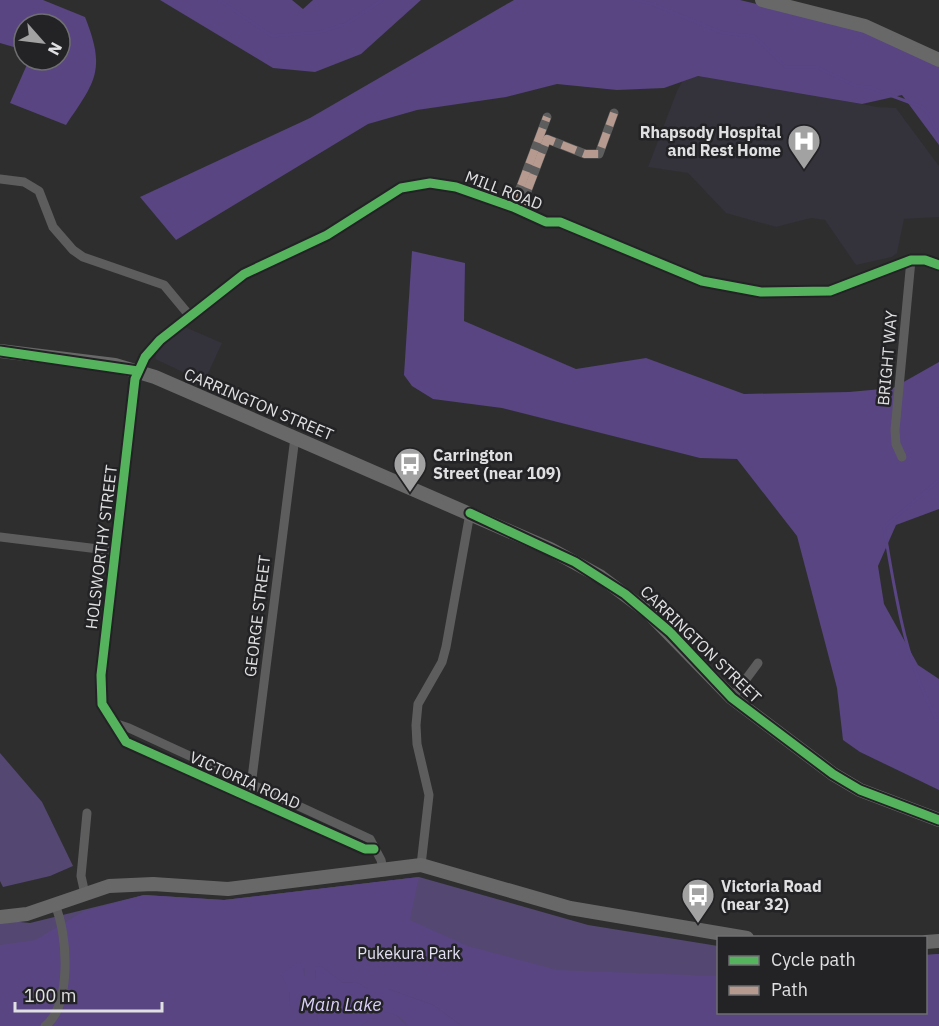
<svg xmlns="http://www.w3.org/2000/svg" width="939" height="1026" font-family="'IBM Plex Sans',sans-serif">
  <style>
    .built { fill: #34323a }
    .green { fill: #544872 }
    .forest { fill: #584581 }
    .water { fill: #594584 }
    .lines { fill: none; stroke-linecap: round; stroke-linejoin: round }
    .stream { stroke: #594584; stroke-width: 3 }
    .street { stroke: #5d5d5e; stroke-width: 9 }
    .secondary { stroke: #686868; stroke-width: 14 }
    .quiet { stroke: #b69a8f; stroke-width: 8; stroke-dasharray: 15 8; stroke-linecap: butt }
    .cycleway-casing { stroke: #232326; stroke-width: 13 }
    .cycleway { stroke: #56b35d; stroke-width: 9 }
    .labels { text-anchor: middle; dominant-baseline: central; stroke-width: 5; stroke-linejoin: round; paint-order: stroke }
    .poi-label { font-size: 16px; font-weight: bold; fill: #e0e0e2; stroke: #232326; text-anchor: start }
    .street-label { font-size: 16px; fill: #e0e0e2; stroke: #232326 }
    .park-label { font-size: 16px; fill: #e3def3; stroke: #232326 }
    .water-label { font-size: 18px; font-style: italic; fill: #dad0f8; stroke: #232326 }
  </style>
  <rect width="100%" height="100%" fill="#2e2e2f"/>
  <g class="built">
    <polygon points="688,71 877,107 896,108 939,166 939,217 904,219 897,253 892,257 856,265 825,220 811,218 776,227 726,213 688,173 648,167 677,91"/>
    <polygon points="185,327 222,343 204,382 155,359 157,350"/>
  </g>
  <g class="green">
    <polygon points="0,753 42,802 73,866 50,876 3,887 0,881"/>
    <polygon points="419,877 588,925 718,946 718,1012 926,1012 926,955 939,954 939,1026 0,1026 0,920 30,923 144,895 224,900"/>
  </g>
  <g class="forest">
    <path d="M0,0H43L85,17C106,70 96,81 66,125L10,103L29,60H60V24H24V50L0,43Z"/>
    <polygon points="160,0 292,0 303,9 313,0 421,0 361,54 315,72 273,68"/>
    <polygon points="514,0 740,0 889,35 939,67 939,145 902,95 862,104 698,76 664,88 617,90 557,84 506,97 417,110 368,124 176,240 140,197 310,118"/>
    <polygon points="412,251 465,263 464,321 576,369 646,358 744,394 849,392 893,388 939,362 939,509 896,525 878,566 884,604 918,665 939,679 939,790 860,752 843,740 837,688 797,536 737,459 700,458 502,408 433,399 412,386 404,375"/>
    <polygon points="419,877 410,920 468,946 557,970 718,976 718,1012 926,1012 926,955 939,954 939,1026 462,1026 433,1005 388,989 368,989 356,982 343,983 321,966 315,971 316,979 305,979 304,968 290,992 289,1005 292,1006 301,997 319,1006 319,1026 0,1026 0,945 35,940 84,911 144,895 224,900"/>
    <polygon points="385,1011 394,1013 407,1026 361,1026 372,1016"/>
  </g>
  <path class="water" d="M300,962L306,979H316V967L321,966L343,983L356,982L368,989H388L433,1005L462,1026H407C394,1005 376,1012 361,1026H319L317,1017L319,1006L301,997L292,1007L289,1005L290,992L281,974Z"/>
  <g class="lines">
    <g class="stream">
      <polyline points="219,0 272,36 320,32 346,24 382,0"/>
      <polyline points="636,0 652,4 723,33 754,36 786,67 816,67 856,86 868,87 922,107 929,114 939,136"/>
      <polyline points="939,409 939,414"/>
      <path d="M939,480L884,527C895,592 905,665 939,723"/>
    </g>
    <g class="street">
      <polyline points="0,179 24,182 39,191 53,227 73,250 83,257 164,285 189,315"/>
      <polyline points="513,207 547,117"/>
      <polyline points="520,210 547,139 585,154 599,154 614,113"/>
      <polyline points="902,457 896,444 895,430 911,260"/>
      <polyline points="0,537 115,551"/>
      <polyline points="732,698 758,663"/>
      <polyline points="114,723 129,728 370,839 381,860 383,869"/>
      <polyline points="248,798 251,786 295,437"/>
      <polyline points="374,849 365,849 126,742 102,704 101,675 135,379 145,357 160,340 244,274 327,235 401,188 430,183 456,187 513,207 546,222 560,222 702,281 761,292 830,291 911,260 925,260 939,265"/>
      <polyline points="421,865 429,795 417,744 416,725 418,704 442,662 446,647 470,513"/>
      <polyline points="85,894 81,876 87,813"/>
      <path d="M45,1026C72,1006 68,934 55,905"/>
    </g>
    <g class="secondary">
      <polyline points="762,0 865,26 939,60"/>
      <polyline points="0,351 115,365 155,377 550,549 601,577 649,613 732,698 833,774 860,790 939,820"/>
      <polyline points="0,917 27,914 109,886 153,884 228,889 421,865 570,908 747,938"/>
      <polyline points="926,942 939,941"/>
    </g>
    <g class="quiet">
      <polyline points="513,207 547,117"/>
      <polyline points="520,210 547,139 585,154 599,154 614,113"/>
    </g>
    <defs>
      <g id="cycleway">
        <polyline points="0,351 138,371"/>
        <polyline points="470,513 575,562 625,594 670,632 732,698 833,774 860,790 939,820"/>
        <polyline points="374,849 365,849 126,742 102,704 101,675 135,379 145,357 160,340 244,274 327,235 401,188 430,183 456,187 513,207 546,222 560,222 702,281 761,292 830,291 911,260 925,260 939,265"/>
      </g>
    </defs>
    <use href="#cycleway" class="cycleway-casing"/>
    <use href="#cycleway" class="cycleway"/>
  </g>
  <defs>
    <symbol id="hospital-pin" viewBox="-11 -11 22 30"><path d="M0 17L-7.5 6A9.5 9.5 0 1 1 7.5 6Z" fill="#a2a2a3" stroke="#232326"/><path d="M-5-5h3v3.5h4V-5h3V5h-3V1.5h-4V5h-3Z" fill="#fff"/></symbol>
    <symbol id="bus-pin" viewBox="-11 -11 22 30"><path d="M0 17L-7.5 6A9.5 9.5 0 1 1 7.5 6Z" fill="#a2a2a3" stroke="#232326"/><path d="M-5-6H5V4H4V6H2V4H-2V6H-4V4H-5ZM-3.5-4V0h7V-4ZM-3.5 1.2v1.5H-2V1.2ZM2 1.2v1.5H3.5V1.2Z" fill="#fff"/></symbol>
  </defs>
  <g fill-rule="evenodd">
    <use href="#hospital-pin" x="785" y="122" width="38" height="52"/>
    <use href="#bus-pin" x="391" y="445" width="38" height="52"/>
    <use href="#bus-pin" x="679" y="876" width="38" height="52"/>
  </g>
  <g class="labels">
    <g class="poi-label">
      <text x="781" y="132" text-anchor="end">Rhapsody Hospital<tspan x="781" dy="18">and Rest Home</tspan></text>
      <text x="433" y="455">Carrington<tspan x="433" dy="18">Street (near 109)</tspan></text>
      <text x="721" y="886">Victoria Road<tspan x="721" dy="18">(near 32)</tspan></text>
    </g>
    <g class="street-label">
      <text transform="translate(504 190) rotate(21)">MILL ROAD</text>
      <text transform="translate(887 358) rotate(-85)">BRIGHT WAY</text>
      <text transform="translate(259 404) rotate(23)">CARRINGTON STREET</text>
      <text transform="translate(101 547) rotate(-83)">HOLSWORTHY STREET</text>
      <text transform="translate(257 616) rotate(-83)">GEORGE STREET</text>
      <text transform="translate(701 644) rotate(44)">CARRINGTON STREET</text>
      <text transform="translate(245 780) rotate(24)">VICTORIA ROAD</text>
    </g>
    <g class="park-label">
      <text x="409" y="953">Pukekura Park</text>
    </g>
    <g class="water-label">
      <text x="341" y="1004">Main Lake</text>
    </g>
  </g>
  <rect x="717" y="936" width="210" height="78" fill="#232326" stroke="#6f6f71" stroke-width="1.5"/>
  <rect x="729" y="956" width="30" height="9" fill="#56b35d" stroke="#6f6f71" stroke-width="1.5"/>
  <text x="771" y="966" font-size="18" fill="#e0e0e2">Cycle path</text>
  <rect x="729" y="986" width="30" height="9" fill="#b69a8f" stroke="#6f6f71" stroke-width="1.5"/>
  <text x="771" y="996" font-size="18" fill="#e0e0e2">Path</text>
  <g transform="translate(42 42) rotate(118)"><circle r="28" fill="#232326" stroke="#6f6f71" stroke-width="1.5"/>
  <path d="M0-4.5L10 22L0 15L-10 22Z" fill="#a2a2a3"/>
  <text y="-9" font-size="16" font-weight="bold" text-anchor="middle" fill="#e0e0e2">N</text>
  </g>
  <path d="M15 1002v9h147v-9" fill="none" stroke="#e0e0e2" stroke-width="3"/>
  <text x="24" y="1002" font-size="18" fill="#e0e0e2" stroke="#232326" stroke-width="4.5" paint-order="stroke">100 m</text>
</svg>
